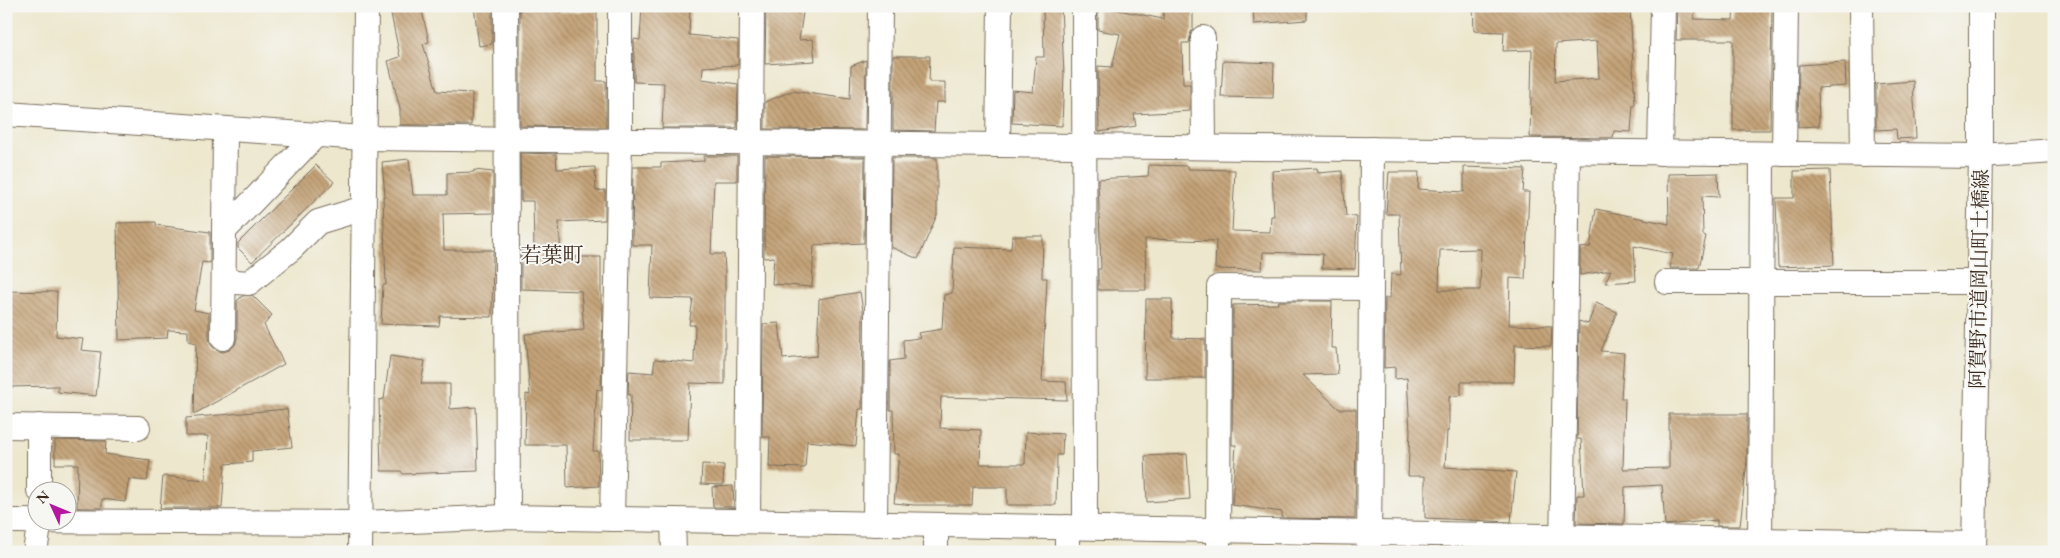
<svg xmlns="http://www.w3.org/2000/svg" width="2060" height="558" font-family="'EB Garamond','Noto Serif JP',serif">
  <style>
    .building { fill: url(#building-back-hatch); fill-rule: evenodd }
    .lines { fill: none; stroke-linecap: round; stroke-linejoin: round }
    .minor-casing { stroke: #796c5b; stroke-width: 26 }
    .minor { stroke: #fff; stroke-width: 24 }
    .labels { text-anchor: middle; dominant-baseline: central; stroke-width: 4; stroke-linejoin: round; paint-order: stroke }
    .street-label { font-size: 20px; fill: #3b2a1e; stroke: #f6f6f2 }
    .neighbourhood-label { font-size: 21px; fill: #3b2a1e; stroke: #f6f6f2 }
  </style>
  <defs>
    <pattern id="building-back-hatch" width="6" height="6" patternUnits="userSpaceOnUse" patternTransform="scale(1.25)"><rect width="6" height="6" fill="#c4a378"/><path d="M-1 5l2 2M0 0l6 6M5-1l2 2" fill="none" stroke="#a08562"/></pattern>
  </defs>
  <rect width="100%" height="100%" fill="#f6f6f2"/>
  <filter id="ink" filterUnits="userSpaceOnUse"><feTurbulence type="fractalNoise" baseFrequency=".02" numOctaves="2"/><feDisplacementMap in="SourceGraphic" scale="10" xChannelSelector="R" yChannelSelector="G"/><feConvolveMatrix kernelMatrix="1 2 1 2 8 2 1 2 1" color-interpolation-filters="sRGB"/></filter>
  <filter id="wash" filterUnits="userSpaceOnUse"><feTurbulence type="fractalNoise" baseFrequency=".0096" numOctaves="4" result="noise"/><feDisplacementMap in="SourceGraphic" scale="20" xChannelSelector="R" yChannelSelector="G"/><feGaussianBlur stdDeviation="1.12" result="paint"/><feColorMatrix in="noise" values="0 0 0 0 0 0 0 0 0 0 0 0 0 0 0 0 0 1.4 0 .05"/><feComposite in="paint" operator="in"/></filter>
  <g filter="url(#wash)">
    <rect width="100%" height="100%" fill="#ede7cd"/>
    <g id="blocks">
      <g class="building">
        <polygon points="404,6 421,6 429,42 423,44 437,91 472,93 471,125 400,125 400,109 388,61 400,57 390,9"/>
        <polygon points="474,6 492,6 492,44 479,46"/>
        <polygon points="642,6 690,6 689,35 738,40 738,65 703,67 702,79 738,84 737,128 662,128 664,83 634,82 634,39 640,40"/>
        <polygon points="766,6 804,6 799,40 813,39 815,61 765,64"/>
        <polygon points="1043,6 1061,6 1064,75 1062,126 1012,123 1013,90 1033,92 1036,57 1044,57"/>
        <polygon points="1098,6 1163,19 1164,6 1193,6 1193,29 1191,32 1189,43 1182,43 1183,84 1190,84 1190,111 1134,114 1136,126 1099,132 1098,66 1112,67 1120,34 1098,30"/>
        <polygon points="1253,6 1307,6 1307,20 1254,24"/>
        <path d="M1473,6H1630L1635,105H1633L1631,132L1614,131L1613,138L1530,137L1532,50L1503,51L1504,32L1474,31ZM1597,41L1599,78L1555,81L1556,44Z"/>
        <polygon points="1677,6 1695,6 1694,19 1733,20 1734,6 1772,6 1770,130 1733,130 1733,40 1676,40"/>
        <polygon points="520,8 560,8 559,12 597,11 597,81 606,81 606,127 520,126"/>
        <polygon points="893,56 930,56 929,82 945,82 945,102 936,102 934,131 893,130"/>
        <polygon points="866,60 865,130 765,129 765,102 792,91 850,99 851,66"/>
        <polygon points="1223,61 1274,63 1273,98 1221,97"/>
        <polygon points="1845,62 1846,86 1818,88 1819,126 1798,127 1799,65"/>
        <polygon points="1913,81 1916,138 1897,139 1896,129 1876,130 1876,84"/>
        <polygon points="520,153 556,154 557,169 595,167 596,191 605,190 605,220 559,222 561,257 601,257 601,304 603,304 601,390 597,389 593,451 598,451 599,486 567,488 566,445 525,445 526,394 530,395 525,334 584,330 581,291 521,289 521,248 534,248 533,201 521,201"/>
        <polygon points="704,156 737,156 737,181 714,181 711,254 724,254 725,271 725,384 690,383 688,440 630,440 631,395 628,394 629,371 653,373 655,359 694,363 695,325 689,325 693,299 650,298 652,245 632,245 633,167 661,167 661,163 704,161"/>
        <polygon points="765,156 865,157 864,243 814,245 812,287 772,284 774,257 764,258"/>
        <polygon points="892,158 937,158 937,215 918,259 891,247"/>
        <polygon points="409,159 413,195 447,195 447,173 474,172 474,170 493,172 493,213 443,214 444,250 493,250 492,317 440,316 439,326 381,324 383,285 386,285 383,196 385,196 382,162"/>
        <polygon points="316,165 334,182 252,262 238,248 238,243"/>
        <polygon points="1149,165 1188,166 1188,169 1235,170 1232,231 1270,232 1271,216 1274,216 1272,171 1317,168 1318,173 1342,171 1346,216 1357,217 1355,269 1322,268 1323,254 1263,252 1262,270 1215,269 1216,241 1145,239 1146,290 1098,290 1098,269 1101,269 1098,179 1148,176"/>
        <path d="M1464,167L1525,169L1523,192H1529L1525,279L1510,278L1509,325L1552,326L1551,346L1515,345L1514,382H1461V395L1449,397V431H1447L1445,467L1516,472L1511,522L1425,518V476H1408L1410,431L1407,378L1395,379V367L1384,368L1385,298H1390L1391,274L1401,275L1399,214H1386L1389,172H1419L1418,189L1464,192ZM1481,249L1480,290H1439L1440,250Z"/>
        <polygon points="1830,170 1834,265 1778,267 1776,198 1794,198 1794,171"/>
        <polygon points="1718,173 1719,197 1702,196 1703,235 1706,236 1699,268 1670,268 1673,254 1634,246 1636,281 1605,283 1611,270 1580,275 1580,248 1590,247 1596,209 1669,224 1668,174"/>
        <polygon points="156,222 156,225 210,232 210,263 202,262 194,310 209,313 209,338 211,345 216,350 223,352 229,350 235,345 237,338 237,301 242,296 252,295 272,315 264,325 284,364 194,414 196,343 188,341 188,331 168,330 167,338 119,340 117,223"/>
        <polygon points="1012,236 1043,236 1042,278 1047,278 1042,381 1066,382 1067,400 941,397 940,428 981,430 980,464 1025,464 1026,432 1063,434 1062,455 1057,455 1056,505 1007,505 1007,487 973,487 972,505 914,505 894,503 899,454 894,454 893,410 890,410 890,361 904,359 903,340 920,338 918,333 942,329 944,295 952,293 954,247 1011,249"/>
        <polygon points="6,291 57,292 56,336 83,339 81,350 101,352 96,396 58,392 58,386 6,387"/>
        <polygon points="860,292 863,311 862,409 859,409 856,446 807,441 805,468 769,467 770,437 762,437 763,324 779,323 783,359 817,356 819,299"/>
        <polygon points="1146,299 1172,299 1173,338 1205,339 1205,378 1145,378"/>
        <polygon points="1279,301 1332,301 1331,348 1336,348 1338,374 1303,375 1339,409 1356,409 1355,519 1282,518 1282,512 1232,505 1236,445 1232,445 1233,305 1278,304"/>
        <polygon points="1596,303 1617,312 1601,351 1624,353 1621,398 1625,398 1623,469 1669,468 1669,414 1747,414 1747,460 1740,526 1717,526 1717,520 1665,525 1662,485 1625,487 1624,524 1576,523 1577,495 1584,495 1581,439 1577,439 1579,321 1588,324"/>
        <polygon points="390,356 425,361 421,384 450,384 450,409 476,407 478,471 403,474 401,471 381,471 379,400 384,399"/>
        <polygon points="287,409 292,447 252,451 252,462 225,464 222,508 160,508 163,476 206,480 208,436 186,436 186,418"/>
        <polygon points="55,440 106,441 105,454 150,460 147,481 129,479 125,502 102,499 102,508 77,508 78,464 55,464"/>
        <polygon points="1187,454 1190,499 1147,502 1145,456"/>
        <polygon points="702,464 724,465 723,485 701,484"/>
        <polygon points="733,486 734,507 713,507 712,487"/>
      </g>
    </g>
  </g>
  <g filter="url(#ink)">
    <use href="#blocks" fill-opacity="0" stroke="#796c5b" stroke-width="1"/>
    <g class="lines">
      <defs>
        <g id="minor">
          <polyline points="506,6 508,517"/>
          <polyline points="1084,6 1085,527"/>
          <polyline points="1861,6 1863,155"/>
          <polyline points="1203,38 1204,147"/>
          <polyline points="6,114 364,138 1981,156 2054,151"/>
          <polyline points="998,145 1000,6"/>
          <polyline points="1660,153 1663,6"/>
          <polyline points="1784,154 1786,8"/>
          <polyline points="224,231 316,135"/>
          <polyline points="224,281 249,283 291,249 318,222 364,208"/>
          <polyline points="1667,282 1979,282"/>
          <polyline points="223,338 225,129"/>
          <polyline points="6,426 138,428"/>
          <polyline points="39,426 39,490"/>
          <polyline points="612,519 620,141 620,6"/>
          <polyline points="673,520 674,552"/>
          <polyline points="6,521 362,523 508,517 1974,544"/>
          <polyline points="748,521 752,6"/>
          <polyline points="875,524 880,6"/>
          <polyline points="35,552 40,520"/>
          <polyline points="360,552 366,6"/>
          <polyline points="936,552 936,525"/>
          <polyline points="1067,552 1067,527"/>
          <polyline points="1218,552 1219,287 1371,288"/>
          <polyline points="1369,552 1372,149"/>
          <polyline points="1562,552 1568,151"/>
          <polyline points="1760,552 1762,154"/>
          <polyline points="1974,552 1981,156 1981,6"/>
        </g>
      </defs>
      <use href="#minor" class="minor-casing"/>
      <use href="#minor" class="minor"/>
    </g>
  </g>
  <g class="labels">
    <g class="street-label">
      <text transform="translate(1979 279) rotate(-89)">阿賀野市道岡山町土橋線</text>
    </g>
    <g class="neighbourhood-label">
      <text x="552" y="254">若葉町</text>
    </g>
  </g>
  <rect width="2060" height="558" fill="none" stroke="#f6f6f2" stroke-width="25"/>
  <g transform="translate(52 506) rotate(314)"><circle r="24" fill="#f6f6f2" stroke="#aba49d"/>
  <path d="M0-4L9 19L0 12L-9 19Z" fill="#b5179e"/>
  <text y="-8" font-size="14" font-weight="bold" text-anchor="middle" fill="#3b2a1e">N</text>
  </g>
</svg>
